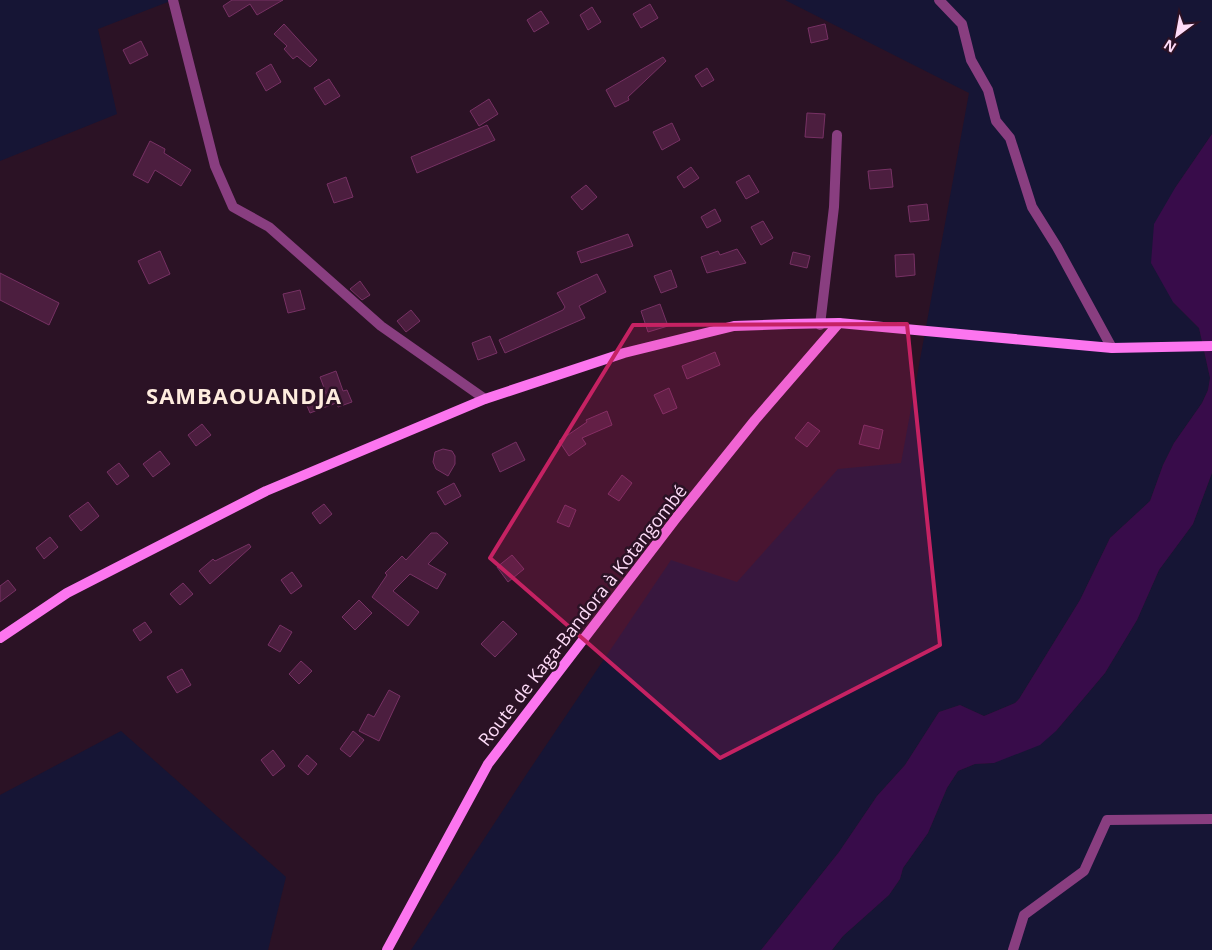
<svg xmlns="http://www.w3.org/2000/svg" width="1212" height="950" font-family="'Open Sans',sans-serif">
  <style>
    .green { fill: #161535 }
    .water { fill: #380c4a }
    .building { fill: #4c1e3f; stroke: #773164 }
    .lines { fill: none; stroke-linecap: round; stroke-linejoin: round }
    .street { stroke: #893e80; stroke-width: 10 }
    .secondary { stroke: #fc75ef; stroke-width: 10 }
    .marked { fill: #c52263; fill-opacity: 0.2; stroke: #c52263; stroke-width: 4; stroke-linejoin: round }
    .labels { text-anchor: middle; dominant-baseline: central; stroke-width: 5; stroke-linejoin: round; paint-order: stroke }
    .street-label { font-size: 18px; fill: #fedcf8; stroke: #2b1225 }
    .district-label { font-size: 22px; font-weight: bold; letter-spacing: 1px; fill: #feecde; stroke: #2b1225 }
  </style>
  <rect width="100%" height="100%" fill="#2b1225"/>
  <g class="green">
    <polygon points="0,0 173,0 98,29 117,114 0,161"/>
    <polygon points="785,0 1212,0 1212,134 1175,188 1173,302 1199,328 1210,378 1208,390 1202,403 1174,443 1163,465 1150,501 1110,538 1080,600 1019,699 1015,703 984,716 960,705 939,712 905,765 877,796 839,852 761,950 411,950 530,769 671,560 737,582 838,469 901,463 969,93"/>
    <polygon points="1212,473 1212,950 832,950 843,936 889,895 900,879 903,868 928,833 947,788 958,771 975,764 994,763 1056,731 1105,673 1137,620 1159,570 1193,524"/>
    <polygon points="121,731 286,877 268,950 0,950 0,795"/>
  </g>
  <polygon class="water" points="1212,134 1212,473 1193,524 1159,570 1137,620 1105,673 1056,731 1040,745 994,763 975,764 958,771 947,788 928,833 903,868 900,879 889,895 843,936 832,950 761,950 839,852 877,796 905,765 939,712 960,705 984,716 1015,703 1019,699 1080,600 1110,538 1150,501 1163,465 1174,443 1202,403 1208,390 1210,378 1199,328 1173,302 1151,263 1154,224 1175,188"/>
  <g class="building">
    <polygon points="232,0 283,0 257,15 250,4 229,17 223,6"/>
    <polygon points="650,4 658,18 641,28 633,14"/>
    <polygon points="592,7 601,22 588,30 580,15"/>
    <polygon points="541,11 549,23 534,32 527,20"/>
    <polygon points="284,24 317,60 310,67 297,56 293,59 284,49 287,46 274,34"/>
    <polygon points="825,24 828,39 811,43 808,28"/>
    <polygon points="141,41 148,55 130,64 123,50"/>
    <polygon points="663,57 666,61 628,97 629,100 615,107 606,90"/>
    <polygon points="271,64 281,82 266,91 256,73"/>
    <polygon points="707,68 714,80 702,87 695,76"/>
    <polygon points="329,79 340,96 325,105 314,88"/>
    <polygon points="489,99 498,114 479,126 470,111"/>
    <polygon points="807,113 825,114 823,138 805,137"/>
    <polygon points="672,123 680,140 662,150 653,132"/>
    <polygon points="487,125 495,140 417,173 411,157"/>
    <polygon points="150,141 165,149 164,153 191,170 181,186 155,170 148,183 133,175"/>
    <polygon points="691,167 699,178 684,188 677,177"/>
    <polygon points="891,169 893,187 870,189 868,171"/>
    <polygon points="749,175 759,192 746,199 736,182"/>
    <polygon points="346,177 353,197 334,203 327,184"/>
    <polygon points="586,185 597,197 582,210 571,197"/>
    <polygon points="927,204 929,220 910,222 908,206"/>
    <polygon points="715,209 721,221 707,228 701,217"/>
    <polygon points="763,221 773,238 761,245 751,227"/>
    <polygon points="628,234 633,246 581,263 577,252"/>
    <polygon points="737,249 746,263 707,273 701,257 718,251 720,255"/>
    <polygon points="160,251 170,274 149,284 138,261"/>
    <polygon points="793,252 810,256 807,268 790,264"/>
    <polygon points="914,254 915,275 896,277 895,255"/>
    <polygon points="671,270 677,287 661,293 654,276"/>
    <polygon points="0,273 59,303 49,325 0,300"/>
    <polygon points="597,274 606,292 579,306 585,318 505,353 499,340 563,310 565,307 557,293"/>
    <polygon points="360,281 370,295 362,300 350,289"/>
    <polygon points="300,290 305,309 288,313 283,294"/>
    <polygon points="660,304 668,326 648,332 641,311"/>
    <polygon points="411,310 420,321 406,332 397,321"/>
    <polygon points="490,336 497,353 478,360 472,343"/>
    <polygon points="715,352 720,365 687,379 682,366"/>
    <polygon points="336,371 343,391 347,390 352,402 338,407 336,403 310,413 305,401 326,393 320,377"/>
    <polygon points="669,388 677,408 663,414 654,395"/>
    <polygon points="607,411 612,425 582,438 586,444 569,456 559,441 587,422 586,420"/>
    <polygon points="808,422 820,431 807,447 795,438"/>
    <polygon points="202,424 211,435 196,446 188,435"/>
    <polygon points="864,425 883,430 879,449 859,444"/>
    <polygon points="516,442 525,460 500,472 492,454"/>
    <polygon points="443,449 452,451 455,456 455,464 448,476 436,469 433,462 435,452"/>
    <polygon points="160,451 170,464 153,477 143,464"/>
    <polygon points="119,463 129,476 117,485 107,472"/>
    <polygon points="622,475 632,483 619,501 608,494"/>
    <polygon points="454,483 461,496 445,505 437,492"/>
    <polygon points="88,502 99,516 81,531 69,516"/>
    <polygon points="324,504 332,514 320,524 312,513"/>
    <polygon points="565,505 576,510 569,527 557,522"/>
    <polygon points="431,533 437,533 448,543 428,564 446,574 437,589 410,574 393,591 419,612 408,626 372,597 387,575 385,573 402,556 406,560"/>
    <polygon points="50,537 58,547 44,559 36,548"/>
    <polygon points="249,544 251,547 210,584 199,571 213,559 215,561"/>
    <polygon points="512,555 524,569 508,582 497,567"/>
    <polygon points="292,572 302,586 291,594 281,580"/>
    <polygon points="8,580 16,590 0,602 0,586"/>
    <polygon points="183,583 193,594 180,605 170,594"/>
    <polygon points="359,600 372,613 355,630 342,617"/>
    <polygon points="503,621 517,634 495,657 481,644"/>
    <polygon points="145,622 152,632 140,641 133,630"/>
    <polygon points="280,625 292,632 280,652 268,645"/>
    <polygon points="301,661 312,671 299,684 289,674"/>
    <polygon points="182,669 191,685 177,693 167,677"/>
    <polygon points="389,690 400,696 379,741 359,731 368,714 374,717"/>
    <polygon points="353,731 364,740 350,757 340,749"/>
    <polygon points="273,750 285,766 273,776 261,760"/>
    <polygon points="307,755 317,764 308,775 298,766"/>
  </g>
  <g class="lines">
    <g class="street">
      <polyline points="173,0 215,166 233,207 269,227 381,326 485,399"/>
      <polyline points="939,0 962,24 971,60 988,90 996,121 1010,138 1032,207 1057,247 1112,348"/>
      <polyline points="820,325 834,207 837,135"/>
      <polyline points="1013,950 1024,915 1084,871 1107,820 1212,819"/>
    </g>
    <g class="secondary">
      <polyline points="0,638 67,593 266,491 485,399 624,353 734,326 789,324 839,323 1112,348 1212,346"/>
      <polyline points="387,950 488,764 677,517 755,420 839,323"/>
    </g>
  </g>
  <path class="marked" d="M907,324L940,645L720,758L490,558L633,325Z"/>
  <g class="labels">
    <g class="street-label">
      <text transform="translate(582 615) rotate(-52)">Route de Kaga-Bandora à Kotangombé</text>
    </g>
    <g class="district-label">
      <text x="244" y="395">SAMBAOUANDJA</text>
    </g>
  </g>
  <g transform="translate(1177 35) rotate(212)" stroke="#2b1225" stroke-width="4" paint-order="stroke">
  <path d="M0-4L9 19L0 12L-9 19Z" fill="#fedcf8"/>
  <text y="-8" font-size="14" font-weight="bold" text-anchor="middle" fill="#fedcf8">N</text>
  </g>
</svg>
